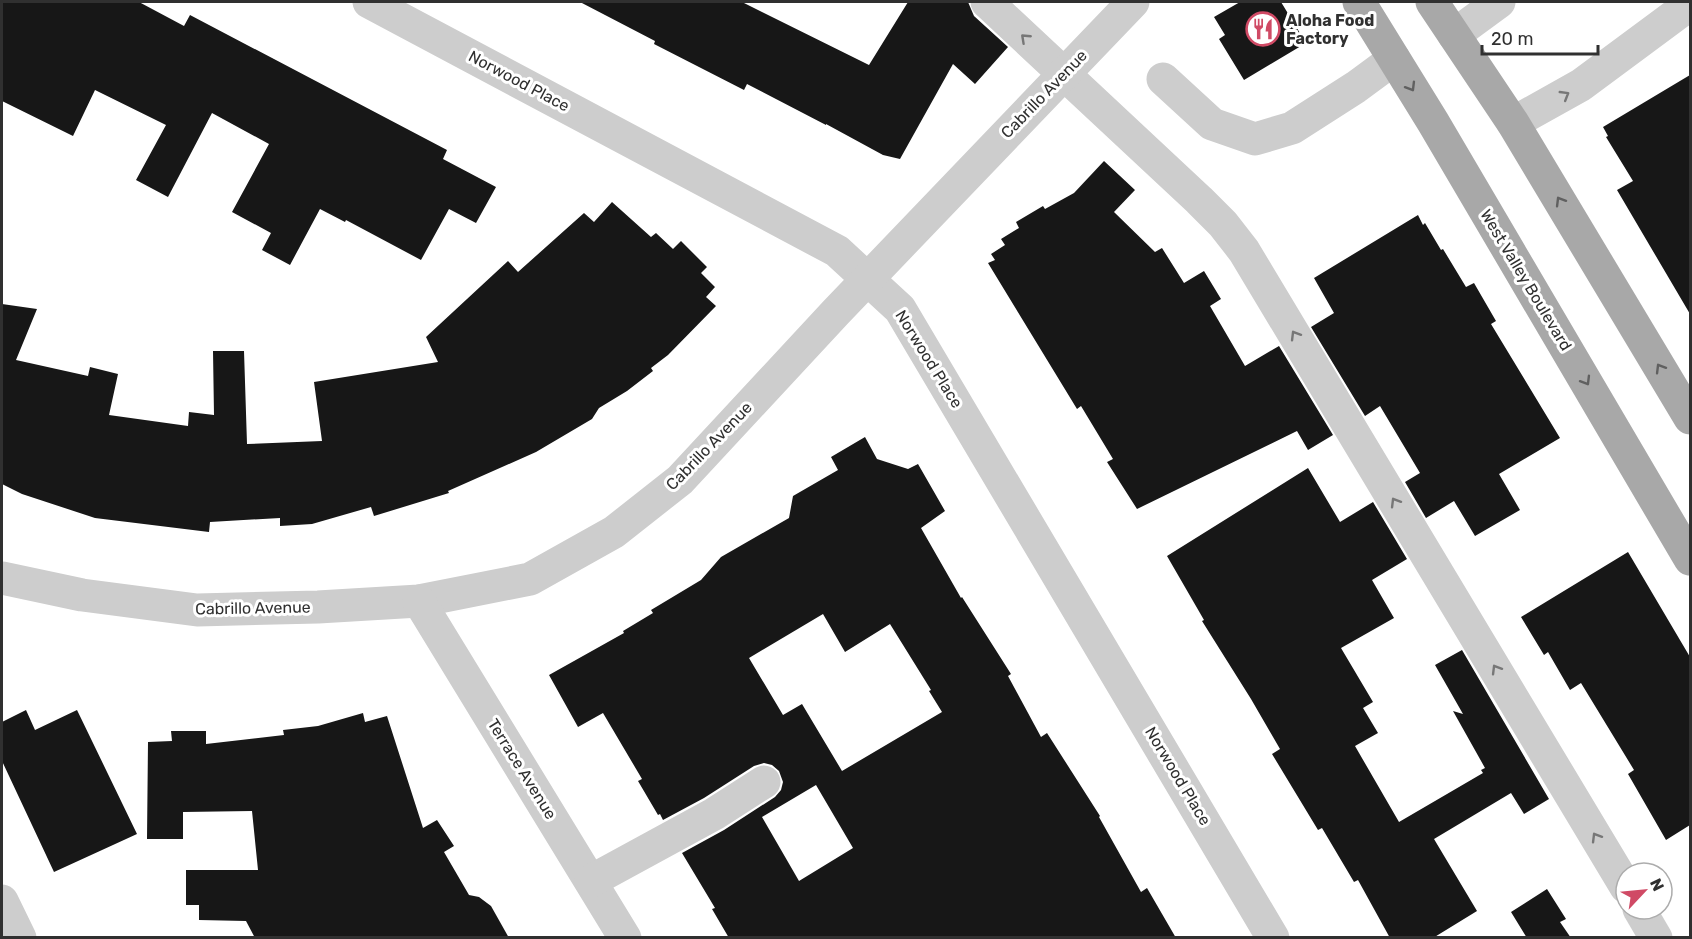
<svg xmlns="http://www.w3.org/2000/svg" width="1692" height="939" font-family="Rubik,sans-serif">
  <style>
    .building { fill: #171717; fill-rule: evenodd }
    .lines { fill: none; stroke-linecap: round; stroke-linejoin: round }
    .minor { stroke: #cdcdcd; stroke-width: 33 }
    .major { stroke: #a8a8a8; stroke-width: 33 }
    .oneway { stroke: #777 }
    .oneway2 { stroke: #606060 }
    .labels { text-anchor: middle; dominant-baseline: central; stroke-width: 6; stroke-linejoin: round; paint-order: stroke }
    .poi-label { font-size: 16px; font-weight: bold; fill: #303030; stroke: #fff; text-anchor: start }
    .street-label { font-size: 16px; fill: #303030; stroke: #fff }
  </style>
  <rect width="100%" height="100%" fill="#fff"/>
  <g class="building">
    <polygon points="2,2 139,2 184,26 190,15 447,150 443,159 496,187 476,223 449,209 421,260 346,220 345,222 320,209 290,265 262,250 271,233 232,212 269,144 212,113 168,197 136,180 166,125 95,90 73,136 2,101"/>
    <polygon points="580,2 742,2 869,65 908,2 968,2 974,16 1008,47 975,84 953,64 900,159 883,155 826,124 826,125 747,84 744,90 654,44 655,41"/>
    <polygon points="1240,2 1281,2 1306,43 1244,80 1219,39 1225,35 1214,17"/>
    <polygon points="1690,75 1690,314 1617,190 1633,181 1606,137 1608,136 1603,127"/>
    <polygon points="1104,161 1135,190 1114,212 1155,252 1162,248 1184,283 1204,271 1221,299 1210,306 1245,366 1279,346 1333,435 1308,450 1297,431 1137,509 1107,462 1113,459 1081,406 1077,409 988,263 995,260 991,254 1005,245 1001,239 1019,228 1016,222 1043,206 1045,209 1074,193"/>
    <polygon points="612,202 651,237 656,233 673,249 681,241 707,267 701,273 715,287 706,297 716,306 668,355 651,368 653,371 627,391 599,408 592,419 536,452 448,491 449,493 374,516 371,507 312,524 280,526 280,518 210,522 209,532 95,518 22,494 2,484 2,304 37,309 16,360 88,376 90,367 118,374 109,415 188,426 189,412 214,415 213,351 244,351 247,444 322,441 314,382 438,362 426,337 508,261 518,272 584,213 594,222"/>
    <polygon points="1418,215 1423,225 1425,223 1441,250 1443,249 1466,287 1474,283 1496,321 1491,324 1560,438 1499,474 1520,510 1475,536 1454,501 1426,518 1405,482 1420,473 1380,406 1365,416 1311,327 1334,313 1314,278"/>
    <path d="M865,437L877,459L908,469L918,464L945,511L921,528L961,598L962,597L1011,674L1008,676L1041,737L1047,733L1100,816L1099,817L1141,892L1147,888L1176,938H729L712,909L715,908L682,853L724,830L775,797L781,790L783,782L779,771L772,765L764,763L754,766L704,798L663,820L660,814L658,815L638,781L642,779L603,713L578,727L549,675L624,633L623,631L653,613L651,610L701,580L721,557L789,518L793,496L838,470L831,457ZM823,614L845,652L890,624L931,690L929,691L942,712L842,771L802,704L783,715L749,658ZM816,785L853,848L799,881L762,817Z"/>
    <polygon points="1308,468 1340,522 1373,502 1407,559 1372,580 1394,618 1341,648 1373,702 1363,708 1378,733 1355,746 1399,822 1483,773 1481,770 1485,768 1453,711 1463,714 1435,665 1462,650 1549,799 1524,814 1511,793 1434,839 1477,911 1433,938 1390,938 1358,880 1354,882 1322,828 1318,830 1272,754 1280,749 1251,699 1202,621 1204,620 1167,556"/>
    <polygon points="1628,552 1690,657 1690,825 1666,840 1628,774 1634,770 1581,683 1570,690 1548,652 1544,655 1521,617"/>
    <polygon points="26,710 35,730 77,710 137,834 54,872 2,761 2,722"/>
    <polygon points="363,713 365,722 387,716 423,828 437,820 454,846 444,852 469,895 479,897 491,906 509,938 255,938 246,921 199,920 199,905 186,905 186,870 258,870 252,811 183,812 183,839 147,839 148,742 172,741 171,731 206,731 206,744 284,735 283,730 318,726"/>
    <polygon points="1547,889 1566,919 1560,922 1571,938 1527,938 1511,912"/>
  </g>
  <g class="lines">
    <g class="minor">
      <polyline points="369,2 837,251 900,309 1273,938"/>
      <polyline points="987,2 1199,200 1223,224 1244,251 1626,887"/>
      <polyline points="1454,35 1499,2"/>
      <polyline points="1163,79 1212,124 1255,139 1292,128 1356,87 1394,59"/>
      <polyline points="1513,123 1581,85 1689,5"/>
      <polyline points="2,578 82,595 197,610 318,607 419,601 530,579 614,532 680,480 836,312 1133,2"/>
      <polyline points="419,601 625,938"/>
      <polyline points="591,881 714,814 764,782"/>
      <polyline points="2,901 20,938"/>
      <polyline points="1639,909 1656,938"/>
    </g>
    <g class="major">
      <polyline points="1359,2 1433,122 1690,559"/>
      <polyline points="1432,2 1513,123 1690,418"/>
    </g>
  </g>
  <defs><path id="oneway-chevron" d="M-2-3.5L2.5 0L-2 3.5" fill="none" stroke-width="1.6" stroke-linecap="round" stroke-linejoin="round" transform="scale(1.5)"/></defs>
  <g class="oneway">
    <use href="#oneway-chevron" transform="translate(1025 38) rotate(-137)"/>
    <use href="#oneway-chevron" transform="translate(1565 95) rotate(-31)"/>
    <use href="#oneway-chevron" transform="translate(1295 335) rotate(-121)"/>
    <use href="#oneway-chevron" transform="translate(1395 502) rotate(-121)"/>
    <use href="#oneway-chevron" transform="translate(1496 669) rotate(-121)"/>
    <use href="#oneway-chevron" transform="translate(1596 837) rotate(-121)"/>
  </g>
  <g class="oneway2">
    <use href="#oneway-chevron" transform="translate(1411 87) rotate(59)"/>
    <use href="#oneway-chevron" transform="translate(1560 201) rotate(-121)"/>
    <use href="#oneway-chevron" transform="translate(1660 368) rotate(-121)"/>
    <use href="#oneway-chevron" transform="translate(1586 381) rotate(59)"/>
  </g>
  <defs>
    <symbol id="restaurant-ring" viewBox="-11 -11 22 22"><circle r="9.5" fill="#fff" stroke="#d04a65" stroke-width="1.5"/><path d="M-5-6h1v4h1v-4h1v4h1v-4h1v5L-1.5 .5V6h-2V.5L-5-1ZM5-6V6H3V1.5H1.5Q1.5-4 5-6Z" fill="#d04a65"/></symbol>
  </defs>
  <g fill-rule="evenodd">
    <use href="#restaurant-ring" x="1244" y="10" width="38" height="38"/>
  </g>
  <g class="labels">
    <g class="poi-label">
      <text x="1286" y="20">Aloha Food<tspan x="1286" dy="18">Factory</tspan></text>
    </g>
    <g class="street-label">
      <text transform="translate(519 81) rotate(28)">Norwood Place</text>
      <text transform="translate(1044 94) rotate(-46)">Cabrillo Avenue</text>
      <text transform="translate(1526 280) rotate(59)">West Valley Boulevard</text>
      <text transform="translate(929 359) rotate(58)">Norwood Place</text>
      <text transform="translate(709 446) rotate(-46)">Cabrillo Avenue</text>
      <text transform="translate(253 608) rotate(-1)">Cabrillo Avenue</text>
      <text transform="translate(522 769) rotate(58)">Terrace Avenue</text>
      <text transform="translate(1178 776) rotate(59)">Norwood Place</text>
    </g>
  </g>
  <rect width="1692" height="939" fill="none" stroke="#303030" stroke-width="6"/>
  <g transform="translate(1644 891) rotate(64)"><circle r="28" fill="#ffffff" stroke="#acacac" stroke-width="1.5"/>
  <path d="M0-4.5L10 22L0 15L-10 22Z" fill="#d04a65"/>
  <text y="-9" font-size="16" font-weight="bold" text-anchor="middle" fill="#303030">N</text>
  </g>
  <path d="M1482 45v9h116v-9" fill="none" stroke="#303030" stroke-width="3"/>
  <text x="1491" y="45" font-size="18" fill="#303030" stroke="#ffffff" stroke-width="4.5" paint-order="stroke">20 m</text>
</svg>
